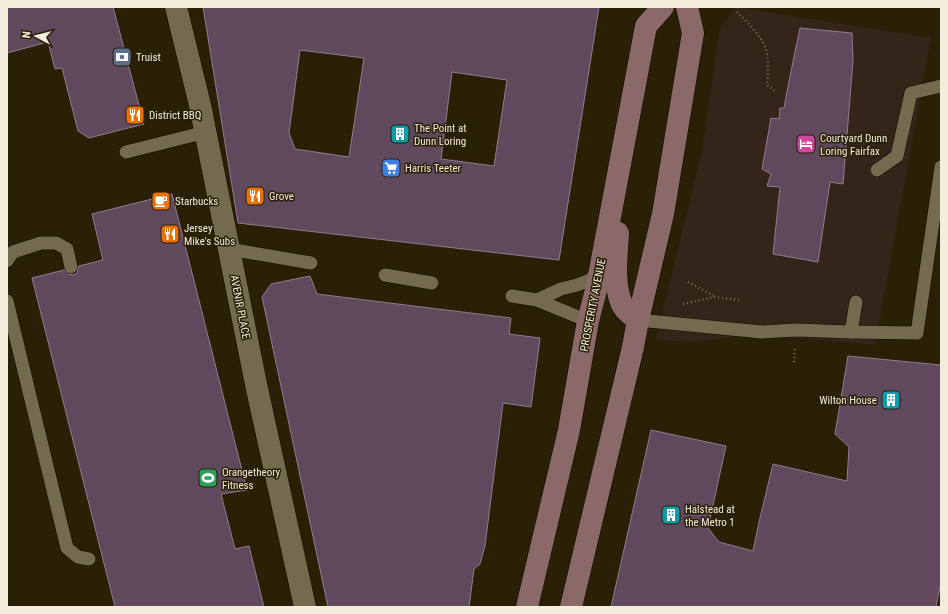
<svg xmlns="http://www.w3.org/2000/svg" width="948" height="614" font-family="'Roboto Condensed',sans-serif">
  <style>
    .commercial { fill: #34251a }
    .building { fill: #60495c; stroke: #947b90; fill-rule: evenodd }
    .lines { fill: none; stroke-linecap: round; stroke-linejoin: round }
    .service-casing { stroke: #120a00; stroke-width: 14 }
    .minor-casing { stroke: #120a00; stroke-width: 23 }
    .secondary-casing { stroke: #120a00; stroke-width: 23 }
    .path { stroke: #78705a; stroke-width: 2.5; stroke-dasharray: 1 3; stroke-linecap: butt }
    .service { stroke: #746a4e; stroke-width: 13 }
    .minor { stroke: #746a4e; stroke-width: 22 }
    .secondary { stroke: #8b6968; stroke-width: 22 }
    .labels { text-anchor: middle; dominant-baseline: central; stroke-width: 3; stroke-linejoin: round; paint-order: stroke }
    .poi-label { font-size: 11px; fill: #f2eddd; stroke: #292006; text-anchor: start }
    .street-label { font-size: 11px; fill: #f2eddd; stroke: #292006 }
  </style>
  <rect width="100%" height="100%" fill="#292006"/>
  <polygon class="commercial" points="736,7 931,38 875,345 763,335 748,335 696,342 656,340 702,151 720,28"/>
  <g class="building">
    <polygon points="7,7 113,7 144,124 89,138 78,131 62,68 55,69 48,42 7,53"/>
    <path d="M203,7H599L559,260L238,223ZM300,50L364,58L349,157L295,149L289,133ZM452,72L507,80L494,166L441,159Z"/>
    <polygon points="800,28 852,33 853,61 843,184 830,182 818,262 773,254 780,187 767,186 771,174 762,169 771,118 779,119 780,108 784,108 789,81"/>
    <polygon points="172,194 247,490 221,494 235,549 249,546 264,607 115,607 32,278 64,270 68,274 73,275 77,273 79,266 103,260 92,214"/>
    <polygon points="310,276 317,294 511,318 509,334 540,338 531,407 503,403 485,546 480,564 474,569 469,607 328,607 262,297 271,284"/>
    <polygon points="848,356 941,365 941,582 936,607 611,607 651,430 726,446 708,528 719,542 753,551 759,522 773,464 847,481 849,447 835,434"/>
  </g>
  <g class="lines">
    <defs>
      <g id="service">
        <polyline points="126,152 206,132"/>
        <polyline points="877,170 897,156 911,93 941,86"/>
        <polyline points="229,249 311,263"/>
        <polyline points="7,261 13,252 41,243 56,243 67,249 71,267"/>
        <polyline points="385,275 432,283"/>
        <polyline points="512,296 537,300 588,321"/>
        <polyline points="537,300 561,289 577,285 590,280 600,270"/>
        <polyline points="7,301 67,548 78,557 89,559"/>
        <polyline points="638,320 762,332 796,330 851,332 856,302"/>
        <polyline points="851,332 917,333 941,167"/>
      </g>
      <polyline id="minor" points="176,7 200,105 257,389 305,607"/>
      <g id="secondary">
        <path d="M618,233C617,255 613,281 621,302C624,310 631,315 638,320"/>
        <polyline points="527,607 569,430 588,321 597,286 646,26 663,7"/>
        <polyline points="571,607 633,347 638,320 663,214 693,33 687,7"/>
      </g>
    </defs>
    <use href="#service" class="service-casing"/>
    <use href="#minor" class="minor-casing"/>
    <use href="#secondary" class="secondary-casing"/>
    <g class="path">
      <path d="M737,12C747,22 759,33 765,47C769,56 768,75 767,85L775,91"/>
      <polyline points="688,282 714,296"/>
      <polyline points="683,304 714,297 740,300"/>
      <polyline points="794,362 795,347"/>
    </g>
    <use href="#service" class="service"/>
    <use href="#minor" class="minor"/>
    <use href="#secondary" class="secondary"/>
  </g>
  <defs>
    <symbol id="bank-square" viewBox="-11 -11 22 22"><rect x="-9" y="-9" width="18" height="18" rx="4" fill="#5c6f8a" stroke="#292006"/><path d="M-6-4H6V4H-6ZM0-2.3a2.3 2.3 0 1 0 0 4.6a2.3 2.3 0 1 0 0-4.6Z" fill="#fff"/></symbol>
    <symbol id="restaurant-square" viewBox="-11 -11 22 22"><rect x="-9" y="-9" width="18" height="18" rx="4" fill="#e8710a" stroke="#292006"/><path d="M-5-6h1v4h1v-4h1v4h1v-4h1v5L-1.5 .5V6h-2V.5L-5-1ZM5-6V6H3V1.5H1.5Q1.5-4 5-6Z" fill="#fff"/></symbol>
    <symbol id="building-square" viewBox="-11 -11 22 22"><rect x="-9" y="-9" width="18" height="18" rx="4" fill="#0f9aa8" stroke="#292006"/><path d="M-4-6H4V6H1V3H-1V6H-4ZM-2.5-4.3h1.7v1.8h-1.7ZM.8-4.3h1.7v1.8H.8ZM-2.5-1h1.7V.8h-1.7ZM.8-1h1.7V.8H.8Z" fill="#fff"/></symbol>
    <symbol id="hotel-square" viewBox="-11 -11 22 22"><rect x="-9" y="-9" width="18" height="18" rx="4" fill="#d1479c" stroke="#292006"/><path d="M-6-4.5h1.5V1H6V5H4.5V3h-9V5H-6ZM-4 0a1.8 1.8 0 1 1 3.6 0ZM.5 0V-2.5h3Q6-2.5 6 0Z" fill="#fff"/></symbol>
    <symbol id="supermarket-square" viewBox="-11 -11 22 22"><rect x="-9" y="-9" width="18" height="18" rx="4" fill="#3f7fe0" stroke="#292006"/><path d="M-6-5.5h2.5l.6 2H6L4.5 2H-2.5L-4.4-4H-6ZM-1.5 3.2a1.3 1.3 0 1 0 .1 0ZM3 3.2a1.3 1.3 0 1 0 .1 0Z" fill="#fff"/></symbol>
    <symbol id="cafe-square" viewBox="-11 -11 22 22"><rect x="-9" y="-9" width="18" height="18" rx="4" fill="#e8710a" stroke="#292006"/><path d="M-5.5-4.5H6V0H3Q3 3.5 0 3.5H-2.5Q-5.5 3.5-5.5 0ZM3-3.2v2h1.7v-2ZM-6 4.5H4V6H-6Z" fill="#fff"/></symbol>
    <symbol id="stadium-square" viewBox="-11 -11 22 22"><rect x="-9" y="-9" width="18" height="18" rx="4" fill="#2e9e5b" stroke="#292006"/><path d="M0-5a6.5 5 0 1 0 0 10a6.5 5 0 1 0 0-10ZM-3.5-1.8h7v3.6h-7Z" fill="#fff"/></symbol>
  </defs>
  <g fill-rule="evenodd">
    <use href="#bank-square" x="111" y="46" width="22" height="22"/>
    <use href="#restaurant-square" x="124" y="104" width="22" height="22"/>
    <use href="#building-square" x="389" y="123" width="22" height="22"/>
    <use href="#hotel-square" x="795" y="133" width="22" height="22"/>
    <use href="#supermarket-square" x="380" y="157" width="22" height="22"/>
    <use href="#restaurant-square" x="244" y="185" width="22" height="22"/>
    <use href="#cafe-square" x="150" y="190" width="22" height="22"/>
    <use href="#restaurant-square" x="159" y="223" width="22" height="22"/>
    <use href="#building-square" x="880" y="389" width="22" height="22"/>
    <use href="#stadium-square" x="197" y="467" width="22" height="22"/>
    <use href="#building-square" x="660" y="504" width="22" height="22"/>
  </g>
  <g class="labels">
    <g class="poi-label">
      <text x="136" y="57">Truist</text>
      <text x="149" y="115">District BBQ</text>
      <text x="414" y="128">The Point at<tspan x="414" dy="13">Dunn Loring</tspan></text>
      <text x="820" y="138">Courtyard Dunn<tspan x="820" dy="13">Loring Fairfax</tspan></text>
      <text x="405" y="168">Harris Teeter</text>
      <text x="269" y="196">Grove</text>
      <text x="175" y="201">Starbucks</text>
      <text x="184" y="228">Jersey<tspan x="184" dy="13">Mike's Subs</tspan></text>
      <text x="877" y="400" text-anchor="end">Wilton House</text>
      <text x="222" y="472">Orangetheory<tspan x="222" dy="13">Fitness</tspan></text>
      <text x="685" y="509">Halstead at<tspan x="685" dy="13">the Metro 1</tspan></text>
    </g>
    <g class="street-label">
      <text transform="translate(593 305) rotate(-79)">PROSPERITY AVENUE</text>
      <text transform="translate(240 307) rotate(79)">AVENIR PLACE</text>
    </g>
  </g>
  <rect width="948" height="614" fill="none" stroke="#f2eddd" stroke-width="16"/>
  <g transform="translate(36 36) rotate(277)" stroke="#292006" stroke-width="3" paint-order="stroke">
  <path d="M0-3L7 15L0 10L-7 15Z" fill="#f2eddd"/>
  <text y="-6" font-size="11" font-weight="bold" text-anchor="middle" fill="#f2eddd">N</text>
  </g>
</svg>
